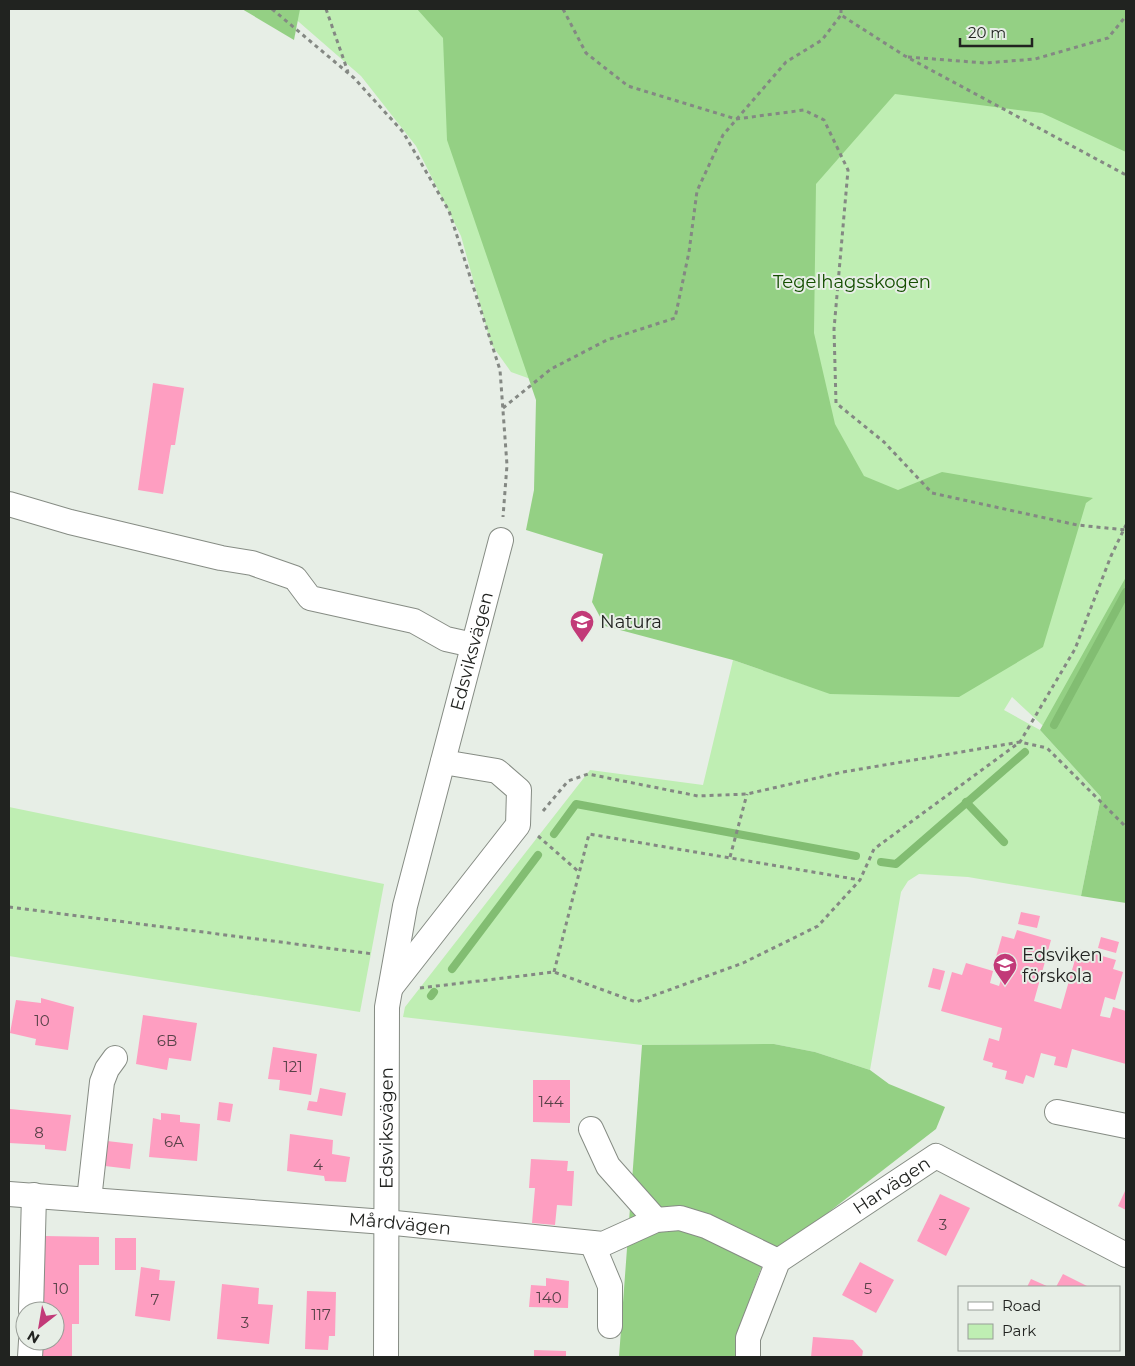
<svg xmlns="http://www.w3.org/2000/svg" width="1135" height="1366" font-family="Montserrat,sans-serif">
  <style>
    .green { fill: #bfeeb3 }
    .forest { fill: #94d084 }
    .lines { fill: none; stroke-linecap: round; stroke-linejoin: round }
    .stream { stroke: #82bd72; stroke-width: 8 }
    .building { fill: #fe9ec1 }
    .minor-casing { stroke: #868c84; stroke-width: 26 }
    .path { stroke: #848883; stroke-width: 3; stroke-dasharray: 4 4; stroke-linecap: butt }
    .minor { stroke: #fff; stroke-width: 24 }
    .labels { text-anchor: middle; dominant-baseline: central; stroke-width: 4; stroke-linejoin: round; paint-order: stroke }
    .number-label { font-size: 15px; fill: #584248 }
    .park-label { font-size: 18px; fill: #144e00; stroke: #e7eee6 }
    .poi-label { font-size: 18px; fill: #212320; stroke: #e7eee6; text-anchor: start }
    .street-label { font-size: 18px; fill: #212320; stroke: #e7eee6 }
  </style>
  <rect width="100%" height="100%" fill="#e7eee6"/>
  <g class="green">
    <polygon points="284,9 1126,9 1126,803 1012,697 1004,710 1040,730 1101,797 1081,896 968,877 919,874 908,881 901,892 870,1070 815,1052 774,1044 642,1045 403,1017 405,1007 590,770 703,785 733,660 808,686 539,382 511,372 491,344 461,236 416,146 361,76"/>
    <polygon points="9,807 384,884 360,1012 9,956"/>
  </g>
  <g class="forest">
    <polygon points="242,9 300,9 294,40"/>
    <polygon points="417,9 1126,9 1126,152 1042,113 895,94 816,184 814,333 835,424 864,476 898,490 942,472 1093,498 1086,503 1043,647 959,697 830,694 733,660 605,626 592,602 603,554 526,530 534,490 536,400 447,140 443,38"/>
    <polygon points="1126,577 1126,903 1081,896 1101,797 1040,730"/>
    <polygon points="774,1044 815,1052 870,1070 889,1084 945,1107 936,1129 763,1263 743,1318 741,1357 619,1357 642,1045"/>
  </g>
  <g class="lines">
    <g class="stream">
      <polyline points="1054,725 1126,592"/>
      <polyline points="966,802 1004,842"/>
      <polyline points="554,834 576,804 856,856"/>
      <polyline points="881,862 896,864 1025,752"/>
      <polyline points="452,969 538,855"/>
      <polyline points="431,996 434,992"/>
    </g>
  </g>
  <g class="building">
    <polygon points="153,383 184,388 175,445 171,445 163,494 138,490"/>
    <polygon points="1021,912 1040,916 1037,928 1018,924"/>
    <polygon points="1017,930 1051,940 1034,1001 1061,1009 1078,949 1116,960 1113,969 1123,972 1115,1000 1105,997 1100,1016 1110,1018 1113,1007 1126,1011 1126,1064 1072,1049 1067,1068 1054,1065 1056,1057 1041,1053 1034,1078 1026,1075 1023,1084 1005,1079 1007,1071 992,1067 993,1063 983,1060 989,1038 999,1041 1002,1028 941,1011 952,972 962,975 966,963 993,971 990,983 999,986 1005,967 994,964 1002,936 1014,939"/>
    <polygon points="1101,937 1119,942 1116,953 1098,948"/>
    <polygon points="933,968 945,971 940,990 928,987"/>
    <polygon points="41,998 74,1007 68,1050 35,1045 36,1039 10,1033 16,1000 41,1003"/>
    <polygon points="143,1015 197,1023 191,1061 169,1058 167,1070 136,1064"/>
    <polygon points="273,1047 317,1054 311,1095 279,1090 280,1080 268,1079"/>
    <polygon points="533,1080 570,1080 570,1123 533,1122"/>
    <polygon points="320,1088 346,1093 342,1116 307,1110 309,1101 317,1102"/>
    <polygon points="219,1102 233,1104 230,1122 217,1120"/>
    <polygon points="10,1109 71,1115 66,1151 45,1149 45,1145 9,1143"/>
    <polygon points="161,1113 180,1115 180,1122 200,1124 197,1161 149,1157 153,1118 161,1120"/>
    <polygon points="290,1134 333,1140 332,1154 350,1157 346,1182 325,1181 324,1176 287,1171"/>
    <polygon points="107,1141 133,1144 130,1169 105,1166"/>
    <polygon points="531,1159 568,1161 567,1171 574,1171 572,1206 557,1205 555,1225 532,1223 535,1188 529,1188"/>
    <polygon points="1126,1189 1126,1210 1118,1206"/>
    <polygon points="940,1194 970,1208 946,1256 917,1241"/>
    <polygon points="44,1236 99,1237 99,1265 79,1265 79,1324 72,1324 72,1357 43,1357 43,1341 55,1341 55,1311 43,1311"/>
    <rect x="115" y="1238" width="21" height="32"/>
    <polygon points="860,1262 894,1280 876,1313 842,1295"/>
    <polygon points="141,1267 160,1270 159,1280 175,1281 170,1321 135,1316"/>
    <polygon points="1063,1274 1089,1287 1056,1287"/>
    <polygon points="546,1278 569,1281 568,1308 529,1307 531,1285 546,1286"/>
    <polygon points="1031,1279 1049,1287 1027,1287"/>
    <polygon points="222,1284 259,1288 258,1304 273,1305 269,1344 217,1339"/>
    <polygon points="307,1291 336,1292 335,1336 329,1336 328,1350 305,1349"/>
    <polygon points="813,1337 853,1340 863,1351 862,1357 811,1357"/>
    <polygon points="534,1350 566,1351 566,1357 534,1357"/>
  </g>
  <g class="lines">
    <defs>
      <g id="minor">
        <polyline points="9,504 70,522 221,558 252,563 295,578 310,598 414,621 446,639 473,645"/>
        <polyline points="392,986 518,825 519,790 497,771 443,762"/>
        <polyline points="1057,1112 1126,1126"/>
        <polyline points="591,1129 608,1166 656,1220"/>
        <path id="s1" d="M9,1194L385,1222L603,1244L656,1220L680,1218L706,1226L778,1261"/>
        <polyline points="89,1200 102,1082 107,1069 115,1058"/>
        <polyline points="592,1243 610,1286 610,1326"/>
        <polyline points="31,1311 34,1195"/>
        <polyline points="30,1357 31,1341"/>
        <path id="s2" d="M386,1357L387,1007L405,906L501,540"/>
        <path id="s3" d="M748,1357V1338L778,1261L936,1156L1126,1255"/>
      </g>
    </defs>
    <use href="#minor" class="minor-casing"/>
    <g class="path">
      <polyline points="272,9 354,78 403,132 449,211 500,370 507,465 503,517"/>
      <polyline points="326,9 348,72"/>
      <polyline points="563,9 586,53 628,86 736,119 804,110 824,120 848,170 834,329 836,403 884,442 932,493 1077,525 1126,530"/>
      <polyline points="841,9 841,15 905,56 1126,175"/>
      <polyline points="908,57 985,63 1035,59 1108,38 1126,16"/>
      <polyline points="503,408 551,369 607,340 675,318 689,252 697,191 723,135 786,62 822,40 841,15"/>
      <polyline points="543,811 568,781 588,774 698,796 747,794 843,772 1020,742 1047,748 1126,827"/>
      <polyline points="538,836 579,872"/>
      <polyline points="730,857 747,794"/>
      <polyline points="9,907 373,954"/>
      <polyline points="554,972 589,834 860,880"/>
      <polyline points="420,988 554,972 636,1002 743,963 818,926 860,880 874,849 1020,742 1075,649 1111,556 1126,525"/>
    </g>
    <use href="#minor" class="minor"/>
  </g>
  <defs>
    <symbol id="school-pin" viewBox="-11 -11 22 30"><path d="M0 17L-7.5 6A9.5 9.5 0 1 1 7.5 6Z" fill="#c23a78" stroke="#e7eee6"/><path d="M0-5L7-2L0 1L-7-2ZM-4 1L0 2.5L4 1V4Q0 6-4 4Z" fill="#fff"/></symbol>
  </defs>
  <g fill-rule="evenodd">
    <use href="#school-pin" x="568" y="608" width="28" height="38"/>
    <use href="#school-pin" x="991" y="951" width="28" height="38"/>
  </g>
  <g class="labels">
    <g class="number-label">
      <text x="42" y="1020">10</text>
      <text x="167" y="1040">6B</text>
      <text x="293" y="1066">121</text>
      <text x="551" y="1101">144</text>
      <text x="39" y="1132">8</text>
      <text x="174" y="1141">6A</text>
      <text x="318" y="1164">4</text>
      <text x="943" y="1224">3</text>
      <text x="61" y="1288">10</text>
      <text x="868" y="1288">5</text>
      <text x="549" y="1297">140</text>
      <text x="155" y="1299">7</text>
      <text x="321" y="1314">117</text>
      <text x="245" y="1322">3</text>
    </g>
    <g class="park-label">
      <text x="852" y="282">Tegelhagsskogen</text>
    </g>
    <g class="poi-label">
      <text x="600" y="622">Natura</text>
      <text x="1022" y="955">Edsviken<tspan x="1022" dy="21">förskola</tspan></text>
    </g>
    <g class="street-label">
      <text stroke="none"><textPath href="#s2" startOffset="716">Edsviksvägen</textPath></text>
      <text stroke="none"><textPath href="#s2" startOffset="229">Edsviksvägen</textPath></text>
      <text stroke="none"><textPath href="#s3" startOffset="238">Harvägen</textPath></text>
      <text stroke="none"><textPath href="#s1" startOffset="392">Mårdvägen</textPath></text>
    </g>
  </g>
  <rect width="1135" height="1366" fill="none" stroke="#212320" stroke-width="20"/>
  <rect x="958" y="1286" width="162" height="65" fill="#e7eee6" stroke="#989d97"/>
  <rect x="968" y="1302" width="25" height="8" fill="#ffffff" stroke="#989d97"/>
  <text x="1002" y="1311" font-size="15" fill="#212320">Road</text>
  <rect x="968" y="1324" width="25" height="15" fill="#bfeeb3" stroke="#989d97"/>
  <text x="1002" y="1336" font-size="15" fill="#212320">Park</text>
  <g transform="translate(40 1326) rotate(211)"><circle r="24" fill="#e7eee6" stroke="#989d97"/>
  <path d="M0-4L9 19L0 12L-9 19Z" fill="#c23a78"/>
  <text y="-8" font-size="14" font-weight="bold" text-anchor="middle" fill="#212320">N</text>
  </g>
  <path d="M960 38v8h72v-8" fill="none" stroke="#212320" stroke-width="2.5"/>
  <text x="968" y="38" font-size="15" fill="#212320" stroke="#e7eee6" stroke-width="4" paint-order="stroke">20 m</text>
</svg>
